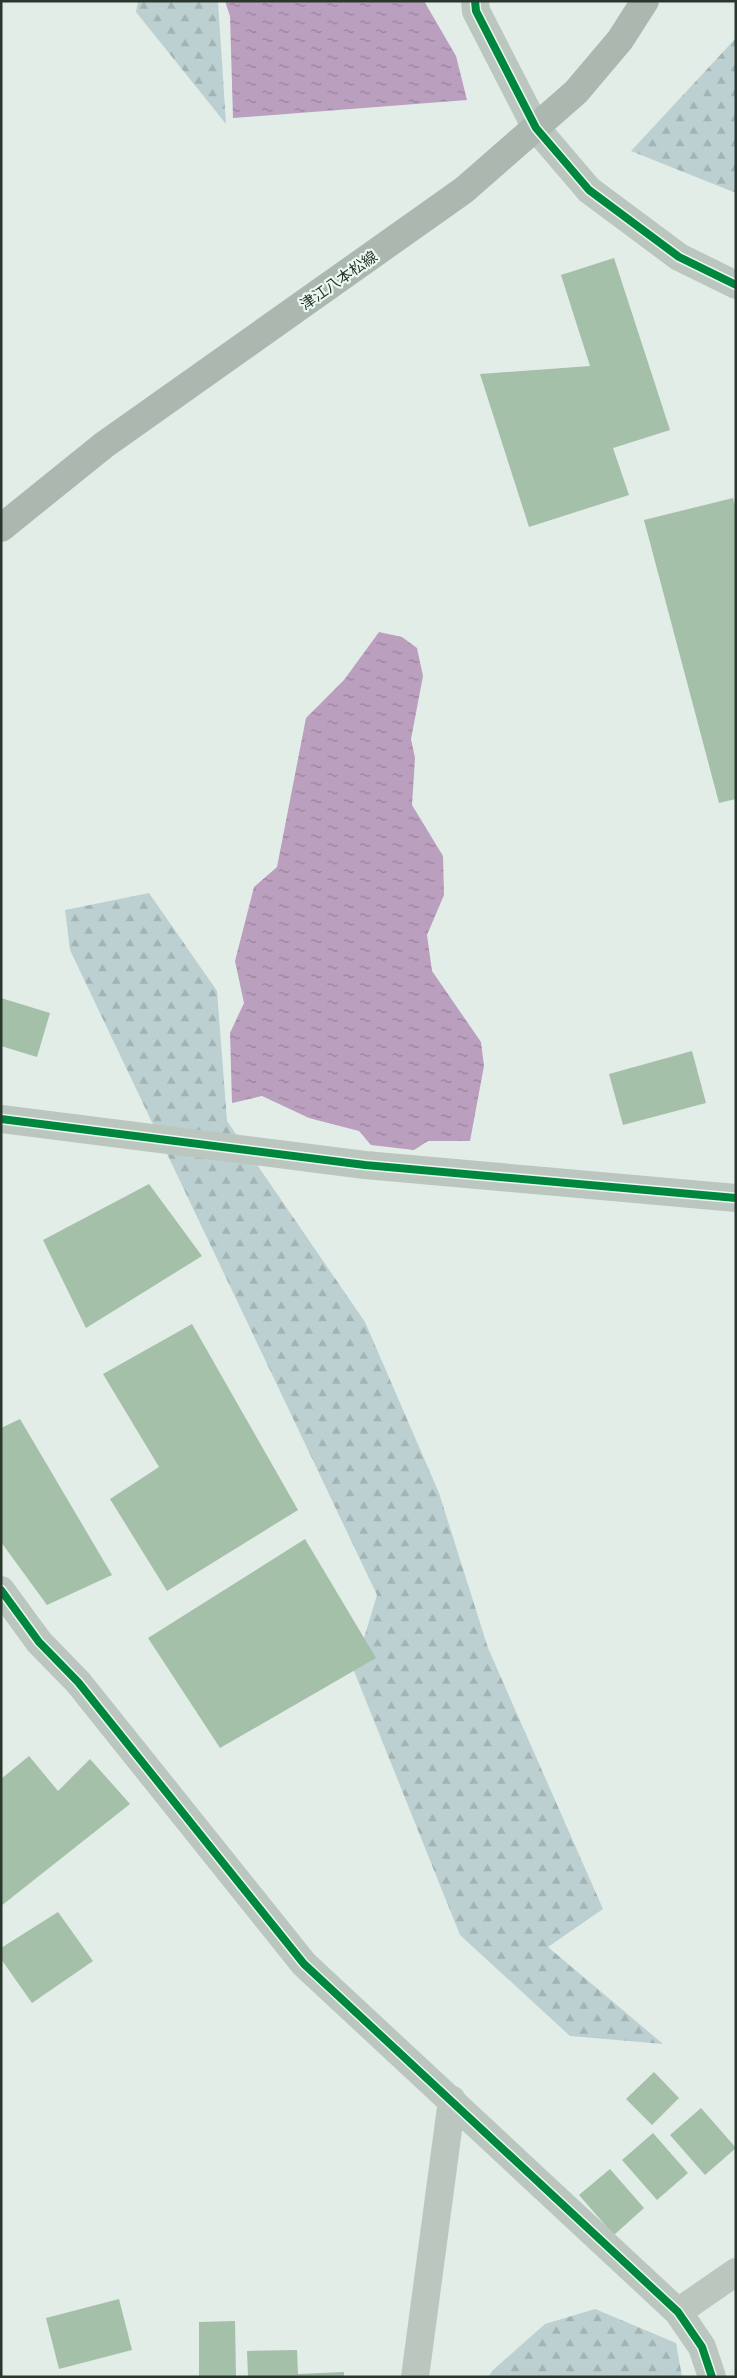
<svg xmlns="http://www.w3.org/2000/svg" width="737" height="2378" font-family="'Source Sans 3','Noto Sans JP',sans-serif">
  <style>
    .forest { fill: url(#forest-firs) }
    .water { fill: url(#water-ripples) }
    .building { fill: #a4c0a9 }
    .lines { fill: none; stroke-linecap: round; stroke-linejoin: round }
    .street { stroke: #bbc6bf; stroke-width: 28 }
    .secondary { stroke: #abb7af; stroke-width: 28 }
    .cycleway-casing { stroke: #e9f9f0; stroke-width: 11 }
    .cycleway { stroke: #00873e; stroke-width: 8 }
    .labels { text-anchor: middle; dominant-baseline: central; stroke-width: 4.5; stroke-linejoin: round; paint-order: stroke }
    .street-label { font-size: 15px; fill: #29372c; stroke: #e9f9f0 }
  </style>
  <defs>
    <pattern id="forest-firs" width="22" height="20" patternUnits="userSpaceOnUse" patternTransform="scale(1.25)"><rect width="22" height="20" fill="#bcd0d2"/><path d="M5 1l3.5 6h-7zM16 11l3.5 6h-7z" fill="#a2b3b4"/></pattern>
    <pattern id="water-ripples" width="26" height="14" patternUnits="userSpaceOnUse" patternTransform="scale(1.25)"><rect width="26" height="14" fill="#bb9fbf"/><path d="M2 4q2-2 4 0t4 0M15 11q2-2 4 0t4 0" fill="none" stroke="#98829b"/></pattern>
  </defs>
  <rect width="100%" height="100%" fill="#e2ede7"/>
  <g class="forest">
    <polygon points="138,1 218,1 226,124 136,12"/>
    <polygon points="736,38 736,193 631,151"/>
    <polygon points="149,893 217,991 227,1121 365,1322 439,1493 488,1648 603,1909 548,1947 663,2044 570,2036 460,1935 354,1671 377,1595 70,950 65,910"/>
    <polygon points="595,2309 676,2343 682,2377 488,2377 493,2370 545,2324"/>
  </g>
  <g class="water">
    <polygon points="225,1 424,1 456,56 467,100 233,118 230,16"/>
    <polygon points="379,632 402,637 417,648 423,676 411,739 415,758 412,805 443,856 444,895 427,935 432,971 481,1042 484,1066 470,1141 428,1141 414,1150 371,1145 359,1131 309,1118 262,1096 232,1103 230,1033 244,1003 235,961 254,887 277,867 306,718 344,680"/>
  </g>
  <g class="building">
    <polygon points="614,258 670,430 613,448 629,495 529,527 480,374 590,366 561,275"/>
    <polygon points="733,498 736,510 736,799 719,803 644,520"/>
    <polygon points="1,998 50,1013 37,1057 1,1046"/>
    <polygon points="692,1051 706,1103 623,1125 609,1074"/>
    <polygon points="149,1184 202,1256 86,1328 43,1240"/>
    <polygon points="192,1324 298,1510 167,1591 110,1499 159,1467 103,1374"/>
    <polygon points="20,1419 112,1575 47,1605 1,1542 1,1428"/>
    <polygon points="305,1539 376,1658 220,1748 148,1638"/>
    <polygon points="29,1756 58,1791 90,1759 130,1804 1,1906 1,1779"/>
    <polygon points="58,1912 93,1961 32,2003 1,1959 1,1948"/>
    <polygon points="654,2072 679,2098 652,2125 626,2099"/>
    <polygon points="701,2108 736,2148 705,2175 670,2135"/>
    <polygon points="653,2133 688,2173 657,2200 622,2160"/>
    <polygon points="610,2169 644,2208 614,2235 579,2195"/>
    <polygon points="119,2299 132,2350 59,2369 46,2318"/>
    <polygon points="235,2321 236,2377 199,2377 199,2322"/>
    <polygon points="297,2350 298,2374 344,2372 344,2377 248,2377 247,2351"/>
  </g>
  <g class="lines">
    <g class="street">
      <polyline points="475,1 476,11 536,128 589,190 679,257 736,285"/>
      <polyline points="1,1119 365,1165 736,1198"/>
      <polyline points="1,1590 39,1642 78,1682 304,1964 678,2312 702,2347 712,2377"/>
      <polyline points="678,2312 736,2272"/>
      <polyline points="415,2377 452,2100"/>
    </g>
    <polyline class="secondary" points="1,528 104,445 464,190 576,92 620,40 645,1"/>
    <defs>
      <g id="cycleway">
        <polyline points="475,1 476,11 536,128 589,190 679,257 736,285"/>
        <polyline points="1,1119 365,1165 736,1198"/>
        <polyline points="1,1590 39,1642 78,1682 304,1964 678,2312 702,2347 712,2377"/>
      </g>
    </defs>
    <use href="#cycleway" class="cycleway-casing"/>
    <use href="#cycleway" class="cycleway"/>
  </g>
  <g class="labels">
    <g class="street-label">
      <text transform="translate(339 281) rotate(-35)">津江八本松線</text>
    </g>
  </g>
  <rect width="737" height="2378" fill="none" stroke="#29372c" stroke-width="5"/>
</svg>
